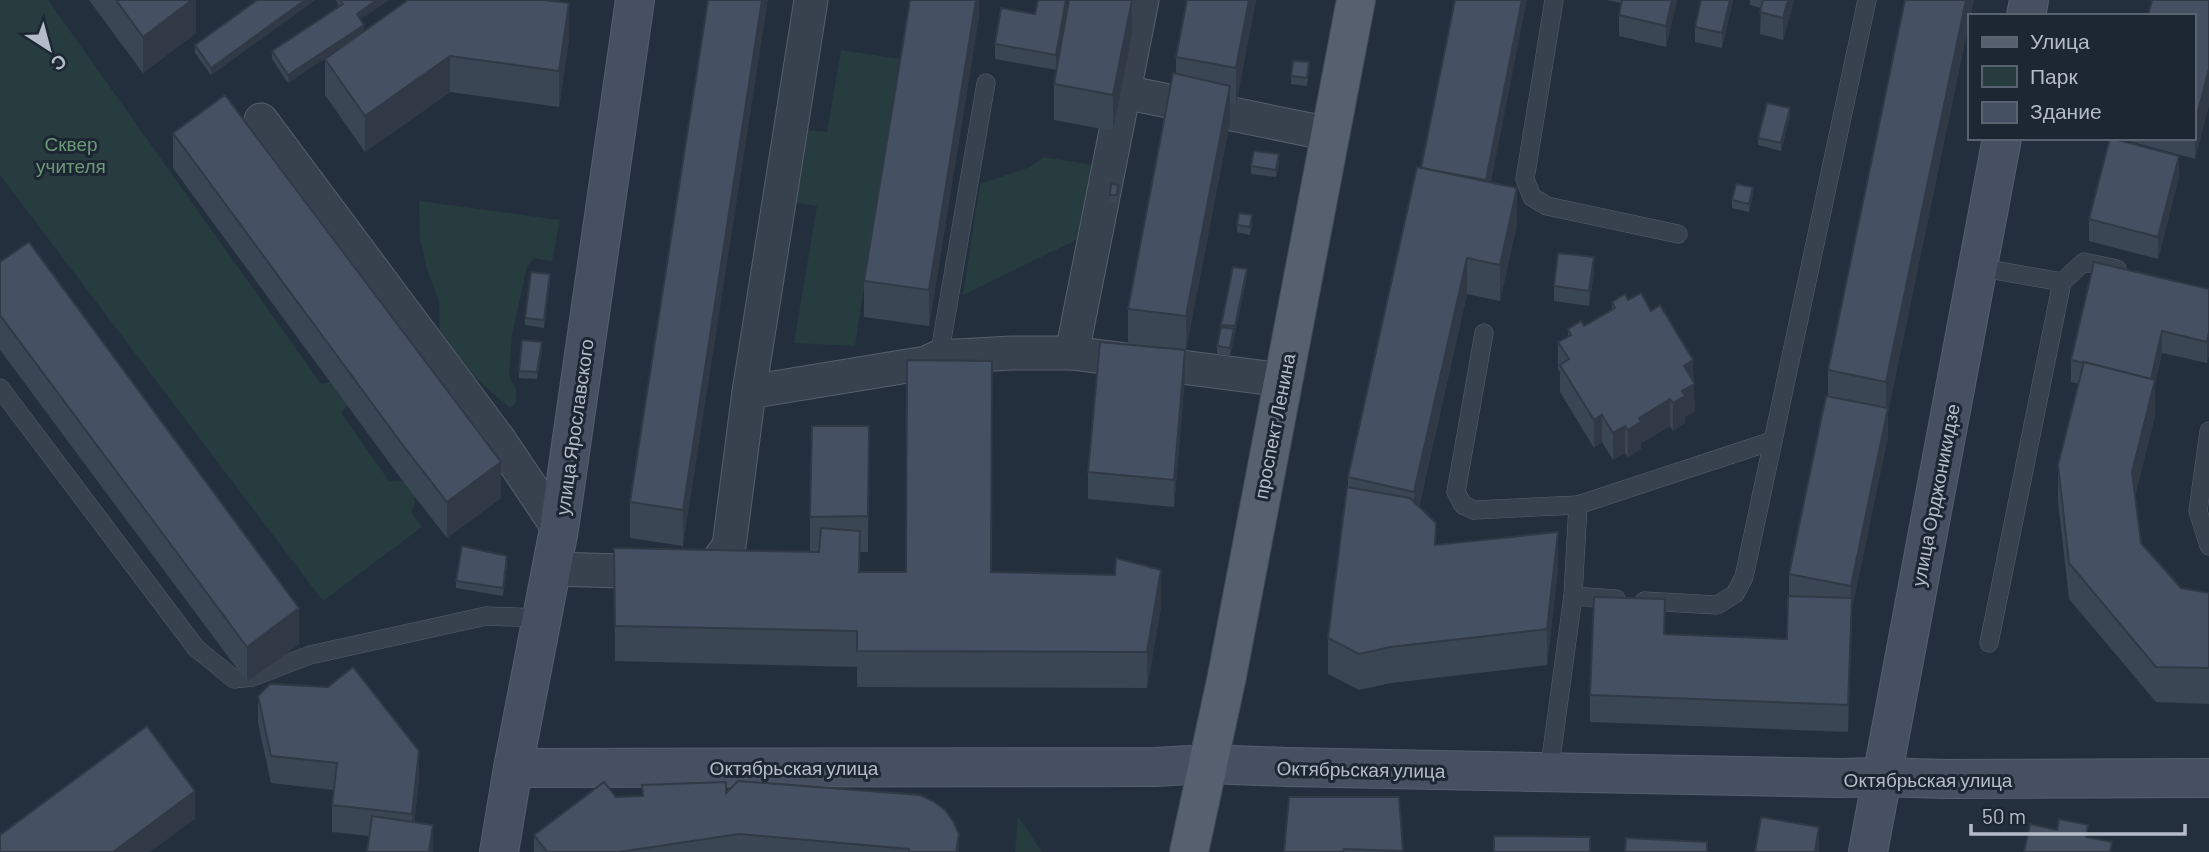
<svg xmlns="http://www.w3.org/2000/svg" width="2209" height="852" font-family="Barlow,sans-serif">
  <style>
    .green { fill: #263c3f }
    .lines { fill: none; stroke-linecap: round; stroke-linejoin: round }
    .lane-casing { stroke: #565f6c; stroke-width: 19 }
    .street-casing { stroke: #565f6c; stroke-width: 35 }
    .secondary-casing { stroke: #565f6c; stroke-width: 40 }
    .primary-casing { stroke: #414a57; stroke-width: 40 }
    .lane { stroke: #38414e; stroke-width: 18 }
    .street { stroke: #38414e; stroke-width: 33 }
    .secondary { stroke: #465061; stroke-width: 38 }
    .primary { stroke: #56606e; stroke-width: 38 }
    .wall { fill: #3b4654 }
    .shaded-wall { fill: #303945 }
    .building { fill: #455162; stroke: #303945; stroke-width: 2 }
    .labels { text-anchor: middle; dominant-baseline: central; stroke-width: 6; stroke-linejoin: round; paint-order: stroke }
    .park-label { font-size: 19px; fill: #6b9a76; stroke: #1d2633 }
    .street-label { font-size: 19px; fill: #b4bcc9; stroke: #1d2633 }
  </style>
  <rect width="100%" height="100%" fill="#242f3e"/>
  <g class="green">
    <path d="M0,0H48L321,384L333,381L348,405L341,413L389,481C409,477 422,494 411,512L422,527L323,601L0,175Z"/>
    <polygon points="841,50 899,59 855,346 794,343 817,206 795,203 806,130 827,132"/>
    <polygon points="1043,157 1093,165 1080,238 963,295 980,184 1030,167"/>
    <polygon points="419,201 560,220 552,261 534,258 527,267 512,334 509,376 516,389 516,403 510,408 471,374 440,338 439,301 427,269 420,239"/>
    <polygon points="1018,816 1042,852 1015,852"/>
  </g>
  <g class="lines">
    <defs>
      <g id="lane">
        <polyline points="1554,0 1525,179 1532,197 1547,206 1678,234"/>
        <polyline points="1977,267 2062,282 2084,262 2117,269"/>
        <polyline points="1484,333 1456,492 1463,505 1474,510 1578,505 1573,596"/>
        <polyline points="939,357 986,83"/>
        <polyline points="0,388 196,648 234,679 253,677 310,655 486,616 541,618"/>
        <polyline points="2209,431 2198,511 2209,546"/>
        <polyline points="1578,505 1772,441"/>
        <polyline points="1644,601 1717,605 1735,594 1744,577 1867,0"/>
        <polyline points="1989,643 2062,282"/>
        <polyline points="1549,773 1573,596 1616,599"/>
      </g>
      <g id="street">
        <polyline points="1124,92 1330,134"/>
        <polyline points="261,120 500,441 559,529"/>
        <polyline points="1072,353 1142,0"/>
        <polyline points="749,392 811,0"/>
        <polyline points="551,569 695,573 714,567 729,546 749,392 926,363 939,357 1012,353 1072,353 1283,380"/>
      </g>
      <g id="secondary">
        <polyline points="2026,16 2029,0"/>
        <polyline points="513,768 1155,767 1208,764 1287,767 1839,778 1882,777 1945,779 2209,778"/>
        <polyline points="499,852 513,768 559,529 635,0"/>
        <polyline points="1868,852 2002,138"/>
      </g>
      <polyline id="primary" points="1189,852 1227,676 1356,0"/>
    </defs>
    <use href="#lane" class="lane-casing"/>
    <use href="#street" class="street-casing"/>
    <use href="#secondary" class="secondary-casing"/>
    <use href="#primary" class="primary-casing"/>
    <use href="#lane" class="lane"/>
    <use href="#street" class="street"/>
    <use href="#secondary" class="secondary"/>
    <use href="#primary" class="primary"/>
  </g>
  <g class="wall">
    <polygon points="89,0 196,0 196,33 143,73"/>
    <polygon points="257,0 315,0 211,75 195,53 195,45"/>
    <polygon points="336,0 389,0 360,19 364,31 569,39 559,107 450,92 365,152 325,95 325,59 340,48 288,83 272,59 272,51 339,6"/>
    <polygon points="708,0 683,546 630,538 630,502"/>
    <polygon points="979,0 979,16 929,326 864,317 864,281"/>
    <polygon points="1067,0 1056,70 995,59 995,44 1035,14"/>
    <polygon points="1256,0 1236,104 1230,103 1230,122 1185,352 1185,377 1174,507 1088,499 1088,472 1128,345 1128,309 1176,73 1176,57"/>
    <polygon points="1455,0 1491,183 1517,224 1500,301 1467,294 1419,507 1436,545 1558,568 1547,665 1391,683 1359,690 1328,674 1328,638 1348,487 1348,477 1421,168"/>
    <polygon points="1606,0 1677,0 1666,47 1619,36 1619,15 1621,3"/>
    <polygon points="1701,0 1733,0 1722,48 1695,42 1695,27"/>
    <polygon points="1750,0 1794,0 1783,40 1760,34 1761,8 1750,5"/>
    <polygon points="2209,0 2209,105 2195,159 2126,140 2126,138 2193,138 2193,16"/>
    <polygon points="1969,16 1969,22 1888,412 1888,436 1852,609 1848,732 1590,722 1590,695 1665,634 1787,639 1789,596 1789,574 1828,396 1828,370"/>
    <polygon points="1132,34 1113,131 1054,120 1054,84"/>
    <polygon points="1309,70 1307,86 1291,84 1291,76"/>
    <polygon points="1790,116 1781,151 1758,145 1758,138"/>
    <polygon points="173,133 501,498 447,538 402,480 173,168"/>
    <polygon points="1279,162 1276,177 1251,174 1251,166"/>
    <polygon points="2179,177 2158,259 2089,241 2089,219"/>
    <polygon points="1118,193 1117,203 1110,202 1110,195"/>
    <polygon points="1753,195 1749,212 1732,208 1732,200"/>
    <polygon points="1252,223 1250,235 1237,232 1237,225"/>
    <polygon points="0,262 299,644 247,682 0,350"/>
    <polygon points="1594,272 1589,306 1554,301 1554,286"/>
    <polygon points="1247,276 1230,356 1217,354 1217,346 1221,325"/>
    <polygon points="550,282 544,328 525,325 525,318"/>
    <polygon points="2209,289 2209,354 2207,363 2162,353 2155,383 2155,416 2135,496 2141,543 2181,588 2209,593 2209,704 2156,702 2069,599 2058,501 2058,465 2079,384 2071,382 2071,360"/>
    <polygon points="1628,300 1693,381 1695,411 1685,417 1685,423 1673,431 1670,426 1641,443 1641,449 1628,457 1625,453 1613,460 1602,442 1594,448 1560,392 1560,372 1558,369 1558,342 1568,336 1568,329 1584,326 1612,310 1612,302"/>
    <polygon points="542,350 537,379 519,378 519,371"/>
    <polygon points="869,426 868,552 860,552 860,572 991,572 1161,606 1147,688 857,687 857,667 615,661 614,548 810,552 810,517"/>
    <polygon points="507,564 503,596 456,588 456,581"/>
    <polygon points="258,696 419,779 414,823 433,852 369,836 332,832 332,805 334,790 271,783 258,723"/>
    <polygon points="726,793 959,852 534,852 534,835 616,797"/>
    <polygon points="1399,797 1403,852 1414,852 1284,852"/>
  </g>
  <g class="shaded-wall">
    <polygon points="192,0 196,0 196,33 143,73 143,37"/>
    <polygon points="305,0 315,0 211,75 211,68"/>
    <polygon points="377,0 389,0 357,22 357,14"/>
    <polygon points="762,0 768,0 683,546 683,510"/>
    <polygon points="976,0 979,0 979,16 929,326 929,290"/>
    <polygon points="1066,0 1067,0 1067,8 1056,70 1056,55"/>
    <polygon points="1132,0 1132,34 1113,131 1113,95"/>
    <polygon points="1249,0 1256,0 1236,104 1236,68"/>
    <polygon points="1522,0 1527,0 1486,207 1486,180"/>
    <polygon points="1672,0 1677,0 1666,47 1666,26"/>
    <polygon points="1730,0 1733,0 1722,48 1722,33"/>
    <polygon points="1788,0 1794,0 1783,40 1783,18"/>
    <polygon points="1966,0 1974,0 1971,16 1969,16 1969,22 1888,412 1888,436 1852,609 1848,732 1851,586 1886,415 1886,382"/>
    <polygon points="569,3 569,39 559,107 559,71"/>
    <polygon points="364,25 364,32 288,83 288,75"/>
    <polygon points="450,56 450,92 365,152 365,116"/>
    <polygon points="2209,69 2209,105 2195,159 2195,123"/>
    <polygon points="1230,86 1230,122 1186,352 1186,316"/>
    <polygon points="1790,108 1790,116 1781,151 1781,143"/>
    <polygon points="1279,154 1279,162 1276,177 1276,170"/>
    <polygon points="2179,156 2179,177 2158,259 2158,237"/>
    <polygon points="1753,187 1753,195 1749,212 1749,204"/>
    <polygon points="1517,188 1517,224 1500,301 1500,265"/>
    <polygon points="1594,257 1594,272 1589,306 1589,291"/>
    <polygon points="1467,258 1467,294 1414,528 1414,492"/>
    <polygon points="1247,269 1247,276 1235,334 1235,326"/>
    <polygon points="550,274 550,282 544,328 544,320"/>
    <polygon points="1234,329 1234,336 1230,356 1230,348"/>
    <polygon points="2162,331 2162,353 2155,383 2155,416 2132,508 2132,472"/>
    <polygon points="2209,332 2209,354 2207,363 2207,342"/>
    <polygon points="542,342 542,350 537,379 537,372"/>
    <polygon points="1185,350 1185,377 1174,507 1174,480"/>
    <polygon points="1693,360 1695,411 1685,417 1685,423 1673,431 1673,403 1684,366"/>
    <polygon points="1670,399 1670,426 1641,443 1641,449 1628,457 1628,430 1639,418"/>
    <polygon points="1602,415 1602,442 1594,448 1594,420"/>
    <polygon points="1625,426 1625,453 1613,460 1613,433"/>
    <polygon points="501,462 501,498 447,538 447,502"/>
    <polygon points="1558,532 1558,568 1547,665 1547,629"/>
    <polygon points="1161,570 1161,606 1147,688 1147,652"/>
    <polygon points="299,608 299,644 247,682 247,647"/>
    <polygon points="419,751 419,779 412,841 412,814"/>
    <polygon points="195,791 195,819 150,852 113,852"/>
    <polygon points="433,825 433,852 429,852"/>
    <polygon points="1819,827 1819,852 1815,852"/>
    <polygon points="959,834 959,852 956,852"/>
  </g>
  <g class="building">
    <polygon points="116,0 192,0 143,37"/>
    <polygon points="257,0 305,0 211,68 195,45"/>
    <polygon points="340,0 377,0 357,14 364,25 288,75 272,51 343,4"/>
    <polygon points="408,0 545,0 569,3 559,71 450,56 365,116 325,59"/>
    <polygon points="708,0 762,0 683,510 630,502"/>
    <polygon points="910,0 976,0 929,290 864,281"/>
    <polygon points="1038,0 1066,0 1056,55 995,44 1001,8 1035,14"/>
    <polygon points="1069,0 1132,0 1113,95 1054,84"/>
    <polygon points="1187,0 1249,0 1236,68 1176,57"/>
    <polygon points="1455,0 1522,0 1486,180 1421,168"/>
    <polygon points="1622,0 1672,0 1666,26 1619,15"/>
    <polygon points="1701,0 1730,0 1722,33 1695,27"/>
    <polygon points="1763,0 1788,0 1783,18 1760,12"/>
    <polygon points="1905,0 1966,0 1886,382 1828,370"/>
    <polygon points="2152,0 2209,0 2209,69 2195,123 2193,122 2193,16 2148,16"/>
    <polygon points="1293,61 1309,62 1307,78 1291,76"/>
    <polygon points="1173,73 1230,86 1186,316 1128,309"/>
    <polygon points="225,95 501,462 447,502 402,444 173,133"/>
    <polygon points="1767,103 1790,108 1781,143 1758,138"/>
    <polygon points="2110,138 2179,156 2158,237 2089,219"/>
    <polygon points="1254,151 1279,154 1276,170 1251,166"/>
    <polygon points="1417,167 1517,188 1500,265 1467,258 1414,492 1348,477"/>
    <polygon points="1111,184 1118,185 1117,195 1110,195"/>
    <polygon points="1736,184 1753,187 1749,204 1732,200"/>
    <polygon points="1239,213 1252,215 1250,227 1237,225"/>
    <polygon points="29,242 299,608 247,647 0,315 0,262"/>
    <polygon points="1558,253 1594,257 1589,291 1554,286"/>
    <polygon points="2094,262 2209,289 2209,332 2207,342 2162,331 2151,379 2084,362 2084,363 2071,360"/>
    <polygon points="1233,267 1247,269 1235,326 1221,325"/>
    <polygon points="531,272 550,274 544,320 525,318"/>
    <polygon points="1641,293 1651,311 1660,305 1693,360 1684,366 1695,384 1682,391 1685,396 1673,403 1670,399 1639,418 1641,422 1628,430 1625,426 1613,433 1602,415 1594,420 1560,365 1569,359 1558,342 1571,335 1568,329 1581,321 1584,326 1615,308 1612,302 1625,294 1628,300"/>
    <polygon points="1221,327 1234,329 1230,348 1217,346"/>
    <polygon points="522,340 542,342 537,372 519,371"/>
    <polygon points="1100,342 1185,350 1174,480 1088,472"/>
    <polygon points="907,360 992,361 991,572 1115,575 1116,558 1161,570 1147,652 857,651 857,631 615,626 614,548 819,552 821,528 860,531 859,572 906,572"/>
    <polygon points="2084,362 2155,380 2132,472 2141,543 2181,588 2209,593 2209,668 2156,667 2069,563 2058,465"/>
    <polygon points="1826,396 1888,408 1851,586 1789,574"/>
    <polygon points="812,426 869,426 868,516 810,517"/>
    <polygon points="1347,487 1410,498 1436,523 1435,545 1558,532 1547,629 1391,647 1359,654 1328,638"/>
    <polygon points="462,546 507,556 503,588 456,581"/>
    <polygon points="1788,596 1852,598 1848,705 1590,695 1594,597 1665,599 1664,634 1787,639"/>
    <polygon points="353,667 419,751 412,814 332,805 337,763 271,756 258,696 270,684 328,687"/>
    <polygon points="147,726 195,791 113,852 0,852 0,835"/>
    <polygon points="738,781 920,795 933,801 945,810 953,821 959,834 956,852 909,852 909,849 739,834 619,852 547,852 534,835 604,782 616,797 643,796 642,785 726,782 726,793"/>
    <polygon points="1289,797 1399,797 1403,851 1344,849 1343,852 1284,852"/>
    <polygon points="372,816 433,825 429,852 367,852"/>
    <polygon points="1761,817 1819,827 1815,852 1755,852"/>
    <polygon points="2059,819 2088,825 2086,837 2112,842 2110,852 2024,852 2030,824 2057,830"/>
    <polygon points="1494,836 1590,837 1590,852 1494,852"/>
    <polygon points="1626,838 1707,842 1707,852 1625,852"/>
  </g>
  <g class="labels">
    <g class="park-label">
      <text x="71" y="143">Сквер<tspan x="71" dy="22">учителя</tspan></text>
    </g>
    <g class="street-label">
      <text transform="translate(1274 426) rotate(-79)">проспект Ленина</text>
      <text transform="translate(574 427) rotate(-82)">улица Ярославского</text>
      <text transform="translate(1935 495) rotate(-79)">улица Орджоникидзе</text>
      <text x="794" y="767">Октябрьская улица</text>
      <text transform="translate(1361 769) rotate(1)">Октябрьская улица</text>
      <text x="1928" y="779">Октябрьская улица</text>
    </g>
  </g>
  <rect x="1968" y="14" width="228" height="126" fill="#1d2633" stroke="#59626f" stroke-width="2"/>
  <rect x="1982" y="37" width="35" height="10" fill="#56606e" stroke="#59626f" stroke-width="2"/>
  <text x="2030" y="49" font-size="21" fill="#b4bcc9">Улица</text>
  <rect x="1982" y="66" width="35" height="21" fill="#263c3f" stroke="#59626f" stroke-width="2"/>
  <text x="2030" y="84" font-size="21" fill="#b4bcc9">Парк</text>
  <rect x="1982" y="102" width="35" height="21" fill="#455162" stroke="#59626f" stroke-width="2"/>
  <text x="2030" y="119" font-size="21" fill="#b4bcc9">Здание</text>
  <g transform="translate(49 49) rotate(144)" stroke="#1d2633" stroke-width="5" paint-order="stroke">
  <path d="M0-5L12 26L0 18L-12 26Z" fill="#b4bcc9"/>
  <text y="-10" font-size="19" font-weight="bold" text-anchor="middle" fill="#b4bcc9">С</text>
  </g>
  <path d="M1971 824v10h214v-10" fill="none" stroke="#b4bcc9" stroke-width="3.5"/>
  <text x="1982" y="824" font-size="21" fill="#b4bcc9" stroke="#1d2633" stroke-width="5" paint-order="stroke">50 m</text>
</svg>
